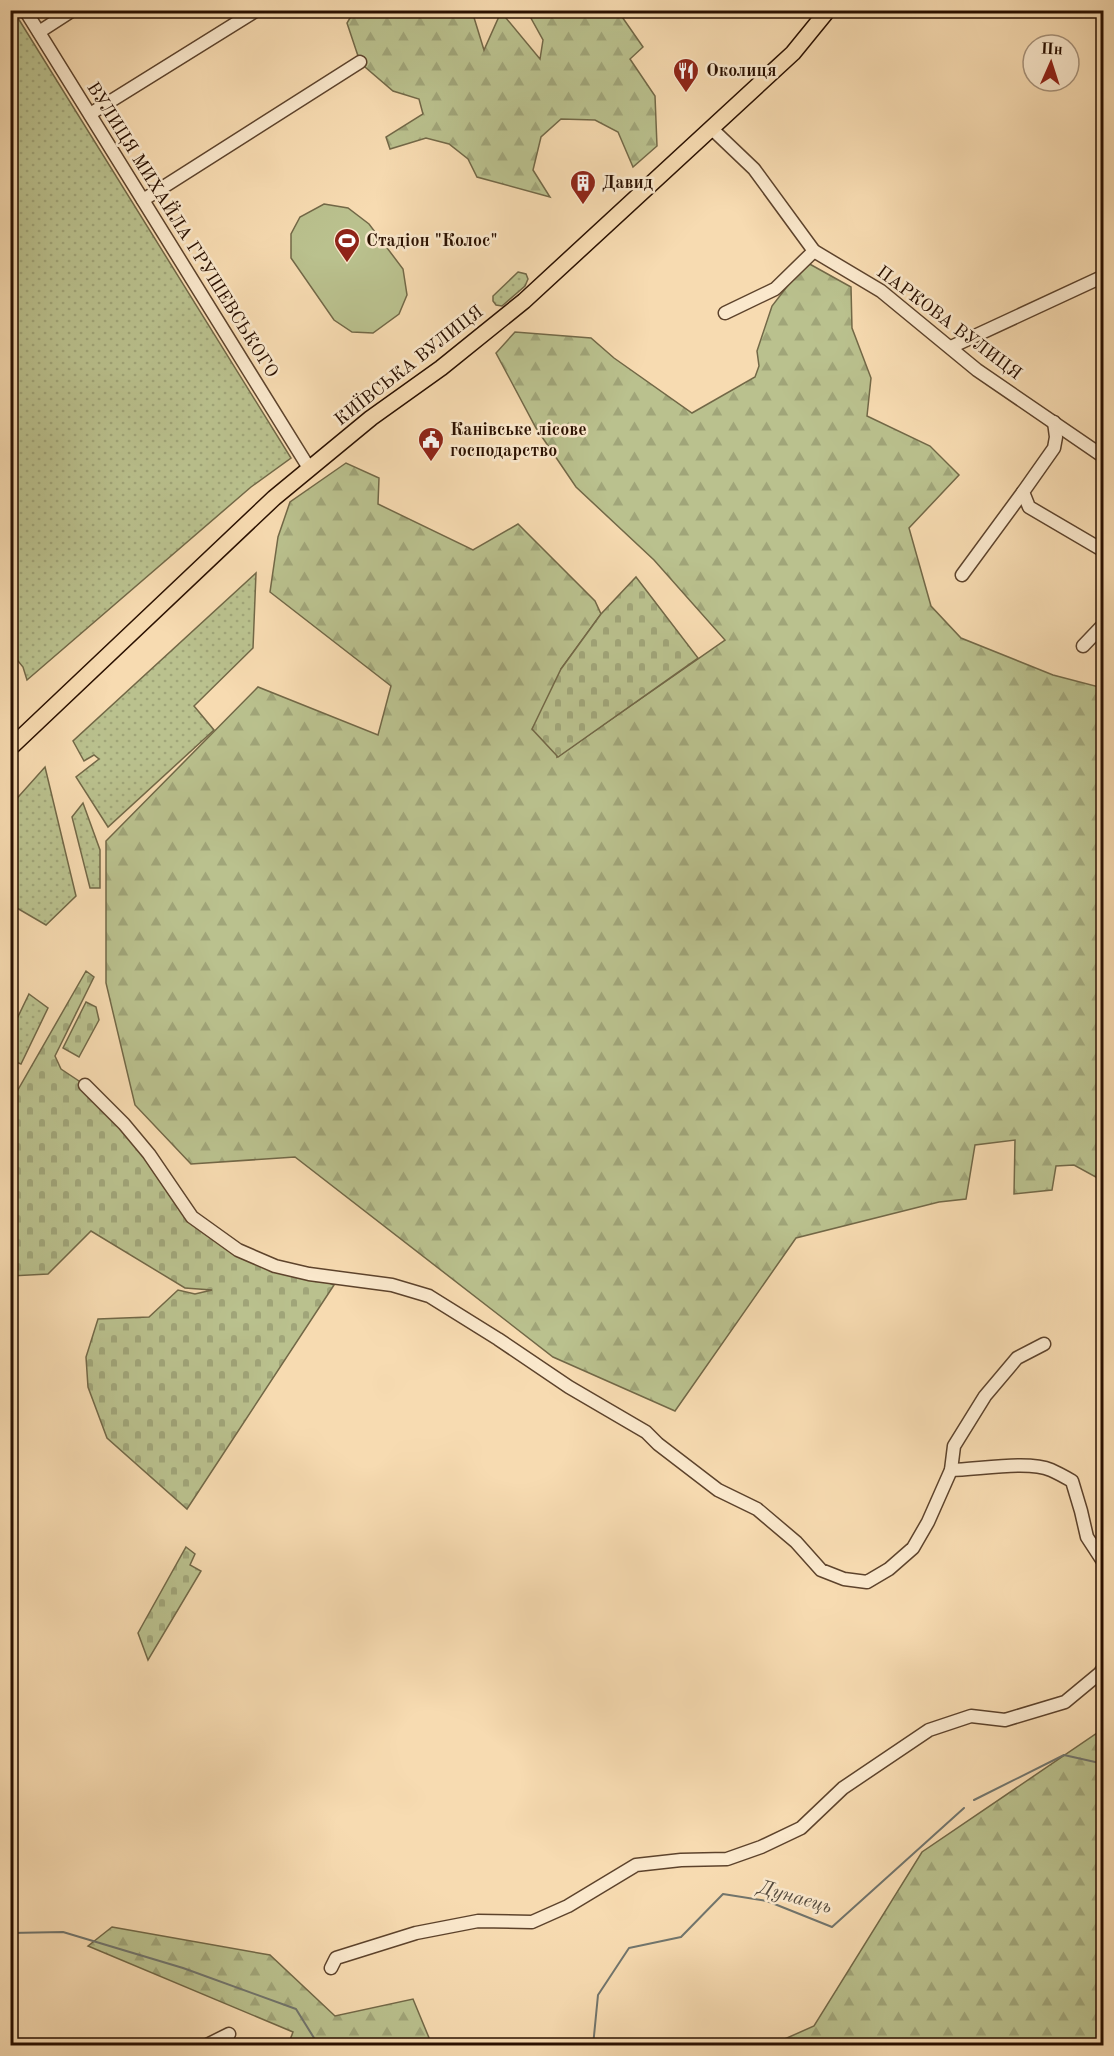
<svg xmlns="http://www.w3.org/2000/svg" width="1114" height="2056" font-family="'Old Standard TT',serif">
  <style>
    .green { fill: url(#green-dots); stroke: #726847; stroke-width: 1.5 }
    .forest { fill: url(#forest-firs); stroke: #726847; stroke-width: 1.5 }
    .cemetery { fill: url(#cemetery-stones); stroke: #726847; stroke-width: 1.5 }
    .pitch { fill: #bac18e; stroke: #726847; stroke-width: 1.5 }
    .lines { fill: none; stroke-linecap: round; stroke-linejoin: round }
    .stream { stroke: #71756d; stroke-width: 2 }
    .minor-casing { stroke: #5d432c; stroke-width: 15 }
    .major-casing { stroke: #2a1000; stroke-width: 18 }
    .minor { stroke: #fae8cc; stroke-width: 12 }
    .major { stroke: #f7dbb1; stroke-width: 15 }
    .labels { text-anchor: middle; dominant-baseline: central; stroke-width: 5; stroke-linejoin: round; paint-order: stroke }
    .poi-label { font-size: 18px; font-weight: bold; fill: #2a1000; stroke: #fae8cc; text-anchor: start }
    .street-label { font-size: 18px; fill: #2a1000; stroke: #fae8cc }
    .water-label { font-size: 20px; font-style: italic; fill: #544b3f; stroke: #fae8cc }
  </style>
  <defs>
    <pattern id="green-dots" width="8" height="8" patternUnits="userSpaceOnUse" patternTransform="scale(1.5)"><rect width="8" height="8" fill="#bac18e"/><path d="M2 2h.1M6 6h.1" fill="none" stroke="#a0a579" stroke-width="1.8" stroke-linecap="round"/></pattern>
    <pattern id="forest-firs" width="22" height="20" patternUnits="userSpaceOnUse" patternTransform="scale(1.5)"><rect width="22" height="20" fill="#bac18e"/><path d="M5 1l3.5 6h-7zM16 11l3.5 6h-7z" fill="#a0a579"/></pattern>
    <pattern id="cemetery-stones" width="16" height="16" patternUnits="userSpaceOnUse" patternTransform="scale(1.5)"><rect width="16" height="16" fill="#bac18e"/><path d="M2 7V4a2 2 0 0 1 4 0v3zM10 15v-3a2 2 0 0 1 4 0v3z" fill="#a0a579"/></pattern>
  </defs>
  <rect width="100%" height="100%" fill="#f7dbb1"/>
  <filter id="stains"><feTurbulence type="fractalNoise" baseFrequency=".00333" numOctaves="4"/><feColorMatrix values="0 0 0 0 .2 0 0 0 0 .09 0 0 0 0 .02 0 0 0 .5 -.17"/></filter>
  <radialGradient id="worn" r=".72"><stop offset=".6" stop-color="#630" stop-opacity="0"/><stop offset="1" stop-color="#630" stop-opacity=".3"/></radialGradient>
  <g class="green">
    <polygon points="13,10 291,458 251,487 27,680 23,667 10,651 10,11"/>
    <polygon points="518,272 526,274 528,279 525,286 502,306 496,305 493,301 493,296"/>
    <polygon points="256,573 253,648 194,706 214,730 108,827 76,777 99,759 94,755 84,761 73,741"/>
    <polygon points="45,767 76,896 46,925 10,904 11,805"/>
    <polygon points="83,803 100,850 100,888 90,888 72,817"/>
    <polygon points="29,994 48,1008 21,1064 11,1060 11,1031"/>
  </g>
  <g class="forest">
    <polygon points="354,11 472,11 484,50 501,12 540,59 543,40 527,11 618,11 643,47 630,59 655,96 657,146 633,167 618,132 595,120 561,119 541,137 533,170 550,197 477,177 468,159 449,144 426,138 390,149 386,137 423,114 419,99 393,91 365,67 358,56 347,23"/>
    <polygon points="806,262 851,287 852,328 871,378 867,416 930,446 959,475 909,528 931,606 961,638 1053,675 1103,688 1103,1181 1074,1165 1056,1166 1052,1190 1014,1194 1015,1140 975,1145 966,1199 939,1202 796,1238 675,1411 553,1357 295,1157 191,1164 135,1105 106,983 106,841 258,687 378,735 391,686 270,592 278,537 290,502 346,463 379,478 378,504 473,550 518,524 595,601 601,614 561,669 557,757 725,640 654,560 576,487 536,428 496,353 515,332 591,338 614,358 692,413 755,377 759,366 757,351 772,306"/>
    <polygon points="1103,1729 1103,2045 771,2045 814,2026 922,1852"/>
    <polygon points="112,1927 270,1955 335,2016 413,1999 432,2045 288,2045 293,2032 88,1946"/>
  </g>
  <g class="cemetery">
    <polygon points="636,577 698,658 558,757 532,729 561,669 601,614"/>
    <polygon points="86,971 94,977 55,1056 61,1069 85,1085 124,1124 192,1217 239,1250 309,1274 334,1285 187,1509 107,1438 88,1387 86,1357 98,1319 149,1317 178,1290 195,1294 212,1290 185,1288 91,1231 48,1274 11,1276 11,1102"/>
    <polygon points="86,1002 96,1007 99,1020 79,1057 63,1048"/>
    <polygon points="186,1547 195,1554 190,1565 201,1571 148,1660 138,1633"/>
  </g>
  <polygon class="pitch" points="324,204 348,208 369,224 403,269 407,295 399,314 373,333 352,332 334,320 291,258 291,234 300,217"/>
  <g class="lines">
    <g class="stream">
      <polyline points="974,1800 1064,1755 1104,1764"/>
      <polyline points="10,1933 63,1932 183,1968 296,2009 319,2046"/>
      <polyline points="593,2046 598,1995 629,1948 681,1937 723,1894 767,1901 832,1927 964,1808"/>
    </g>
    <defs>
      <g id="minor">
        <polyline points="25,10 309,468"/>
        <polyline points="39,32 73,10"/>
        <polyline points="90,114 257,10"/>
        <polyline points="711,128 754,169 814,251 881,291 977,370 1104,457"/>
        <polyline points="143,200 360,62"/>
        <polyline points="725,313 775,289 814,251"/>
        <polyline points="951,347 1104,276"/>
        <polyline points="1054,422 1056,437 1054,448 1023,492 1029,507 1104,551"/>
        <polyline points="962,575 1023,492"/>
        <polyline points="1083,646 1104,624"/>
        <polyline points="85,1085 124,1124 149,1154 192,1217 238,1250 275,1266 309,1274 392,1285 429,1296 498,1339 569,1387 646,1432 658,1444 718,1490 757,1509 796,1542 821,1570 844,1579 867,1582 889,1569 913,1548 928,1522 951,1470 954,1446 985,1396 1017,1358 1044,1344"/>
        <path d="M951,1470C976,1470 1028,1460 1051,1470C1058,1473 1065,1477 1072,1481L1081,1511L1087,1537L1104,1563"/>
        <polyline points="331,1968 336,1958 416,1933 478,1921 532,1922 568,1906 636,1865 681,1860 727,1859 761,1847 801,1828 843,1788 929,1730 971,1716 1005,1720 1065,1702 1100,1673 1104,1667"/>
        <polyline points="205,2046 229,2034"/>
      </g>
      <polyline id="major" points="10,748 274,498 371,418 441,368 524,301 793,53 828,10"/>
    </defs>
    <use href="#minor" class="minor-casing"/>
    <use href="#major" class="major-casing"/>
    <use href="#minor" class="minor"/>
    <use href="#major" class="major"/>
  </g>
  <defs>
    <symbol id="restaurant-pin" viewBox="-11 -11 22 30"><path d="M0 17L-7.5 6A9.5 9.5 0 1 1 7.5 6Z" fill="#8f2418" stroke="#fae8cc"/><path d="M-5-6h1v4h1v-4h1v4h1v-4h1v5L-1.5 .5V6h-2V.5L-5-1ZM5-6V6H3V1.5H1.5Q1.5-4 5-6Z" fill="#fff"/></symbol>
    <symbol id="building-pin" viewBox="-11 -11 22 30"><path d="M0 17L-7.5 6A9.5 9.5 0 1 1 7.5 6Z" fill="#8f2418" stroke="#fae8cc"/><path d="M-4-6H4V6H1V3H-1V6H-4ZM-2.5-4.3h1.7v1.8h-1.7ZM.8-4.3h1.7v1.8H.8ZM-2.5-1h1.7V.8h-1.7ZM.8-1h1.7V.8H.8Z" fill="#fff"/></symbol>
    <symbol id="stadium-pin" viewBox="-11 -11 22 30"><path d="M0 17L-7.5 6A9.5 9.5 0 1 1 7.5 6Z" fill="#8f2418" stroke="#fae8cc"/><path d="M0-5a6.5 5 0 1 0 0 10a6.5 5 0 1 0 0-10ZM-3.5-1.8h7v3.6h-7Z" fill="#fff"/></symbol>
    <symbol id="civic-pin" viewBox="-11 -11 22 30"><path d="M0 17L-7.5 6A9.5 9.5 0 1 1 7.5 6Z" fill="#8f2418" stroke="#fae8cc"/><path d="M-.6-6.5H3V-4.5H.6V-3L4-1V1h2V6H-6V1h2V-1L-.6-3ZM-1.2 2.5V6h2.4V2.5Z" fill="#fff"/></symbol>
  </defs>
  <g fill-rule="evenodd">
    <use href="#restaurant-pin" x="671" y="56" width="30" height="40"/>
    <use href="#building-pin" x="568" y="168" width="30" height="40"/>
    <use href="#stadium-pin" x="332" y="226" width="30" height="40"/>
    <use href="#civic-pin" x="416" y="425" width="30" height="40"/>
  </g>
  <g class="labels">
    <g class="poi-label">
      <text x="706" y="71">Околиця</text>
      <text x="602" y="183">Давид</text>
      <text x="366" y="241">Стадіон "Колос"</text>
      <text x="450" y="430">Канівське лісове<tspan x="450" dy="21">господарство</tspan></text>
    </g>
    <g class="street-label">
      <text transform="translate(182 230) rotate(58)">ВУЛИЦЯ МИХАЙЛА ГРУШЕВСЬКОГО</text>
      <text transform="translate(949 323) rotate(37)">ПАРКОВА ВУЛИЦЯ</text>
      <text transform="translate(409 366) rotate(-38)">КИЇВСЬКА ВУЛИЦЯ</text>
    </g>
    <g class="water-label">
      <text transform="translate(795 1898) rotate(16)">Дунаець</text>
    </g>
  </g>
  <rect width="1114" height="2056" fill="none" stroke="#f7dbb1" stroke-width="36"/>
  <rect x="12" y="12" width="1090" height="2032" fill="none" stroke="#2a1000" stroke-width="3"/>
  <rect x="18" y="18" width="1078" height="2020" fill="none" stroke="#2a1000" stroke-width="1.5"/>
  <g transform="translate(1051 63) rotate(3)"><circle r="28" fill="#fae8cc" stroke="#a7927a" stroke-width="1.5"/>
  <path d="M0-4.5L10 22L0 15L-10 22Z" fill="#8f2418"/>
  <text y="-9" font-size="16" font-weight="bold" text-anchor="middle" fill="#2a1000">Пн</text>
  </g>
  <rect width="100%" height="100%" filter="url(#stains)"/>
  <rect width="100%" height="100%" fill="url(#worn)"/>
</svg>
